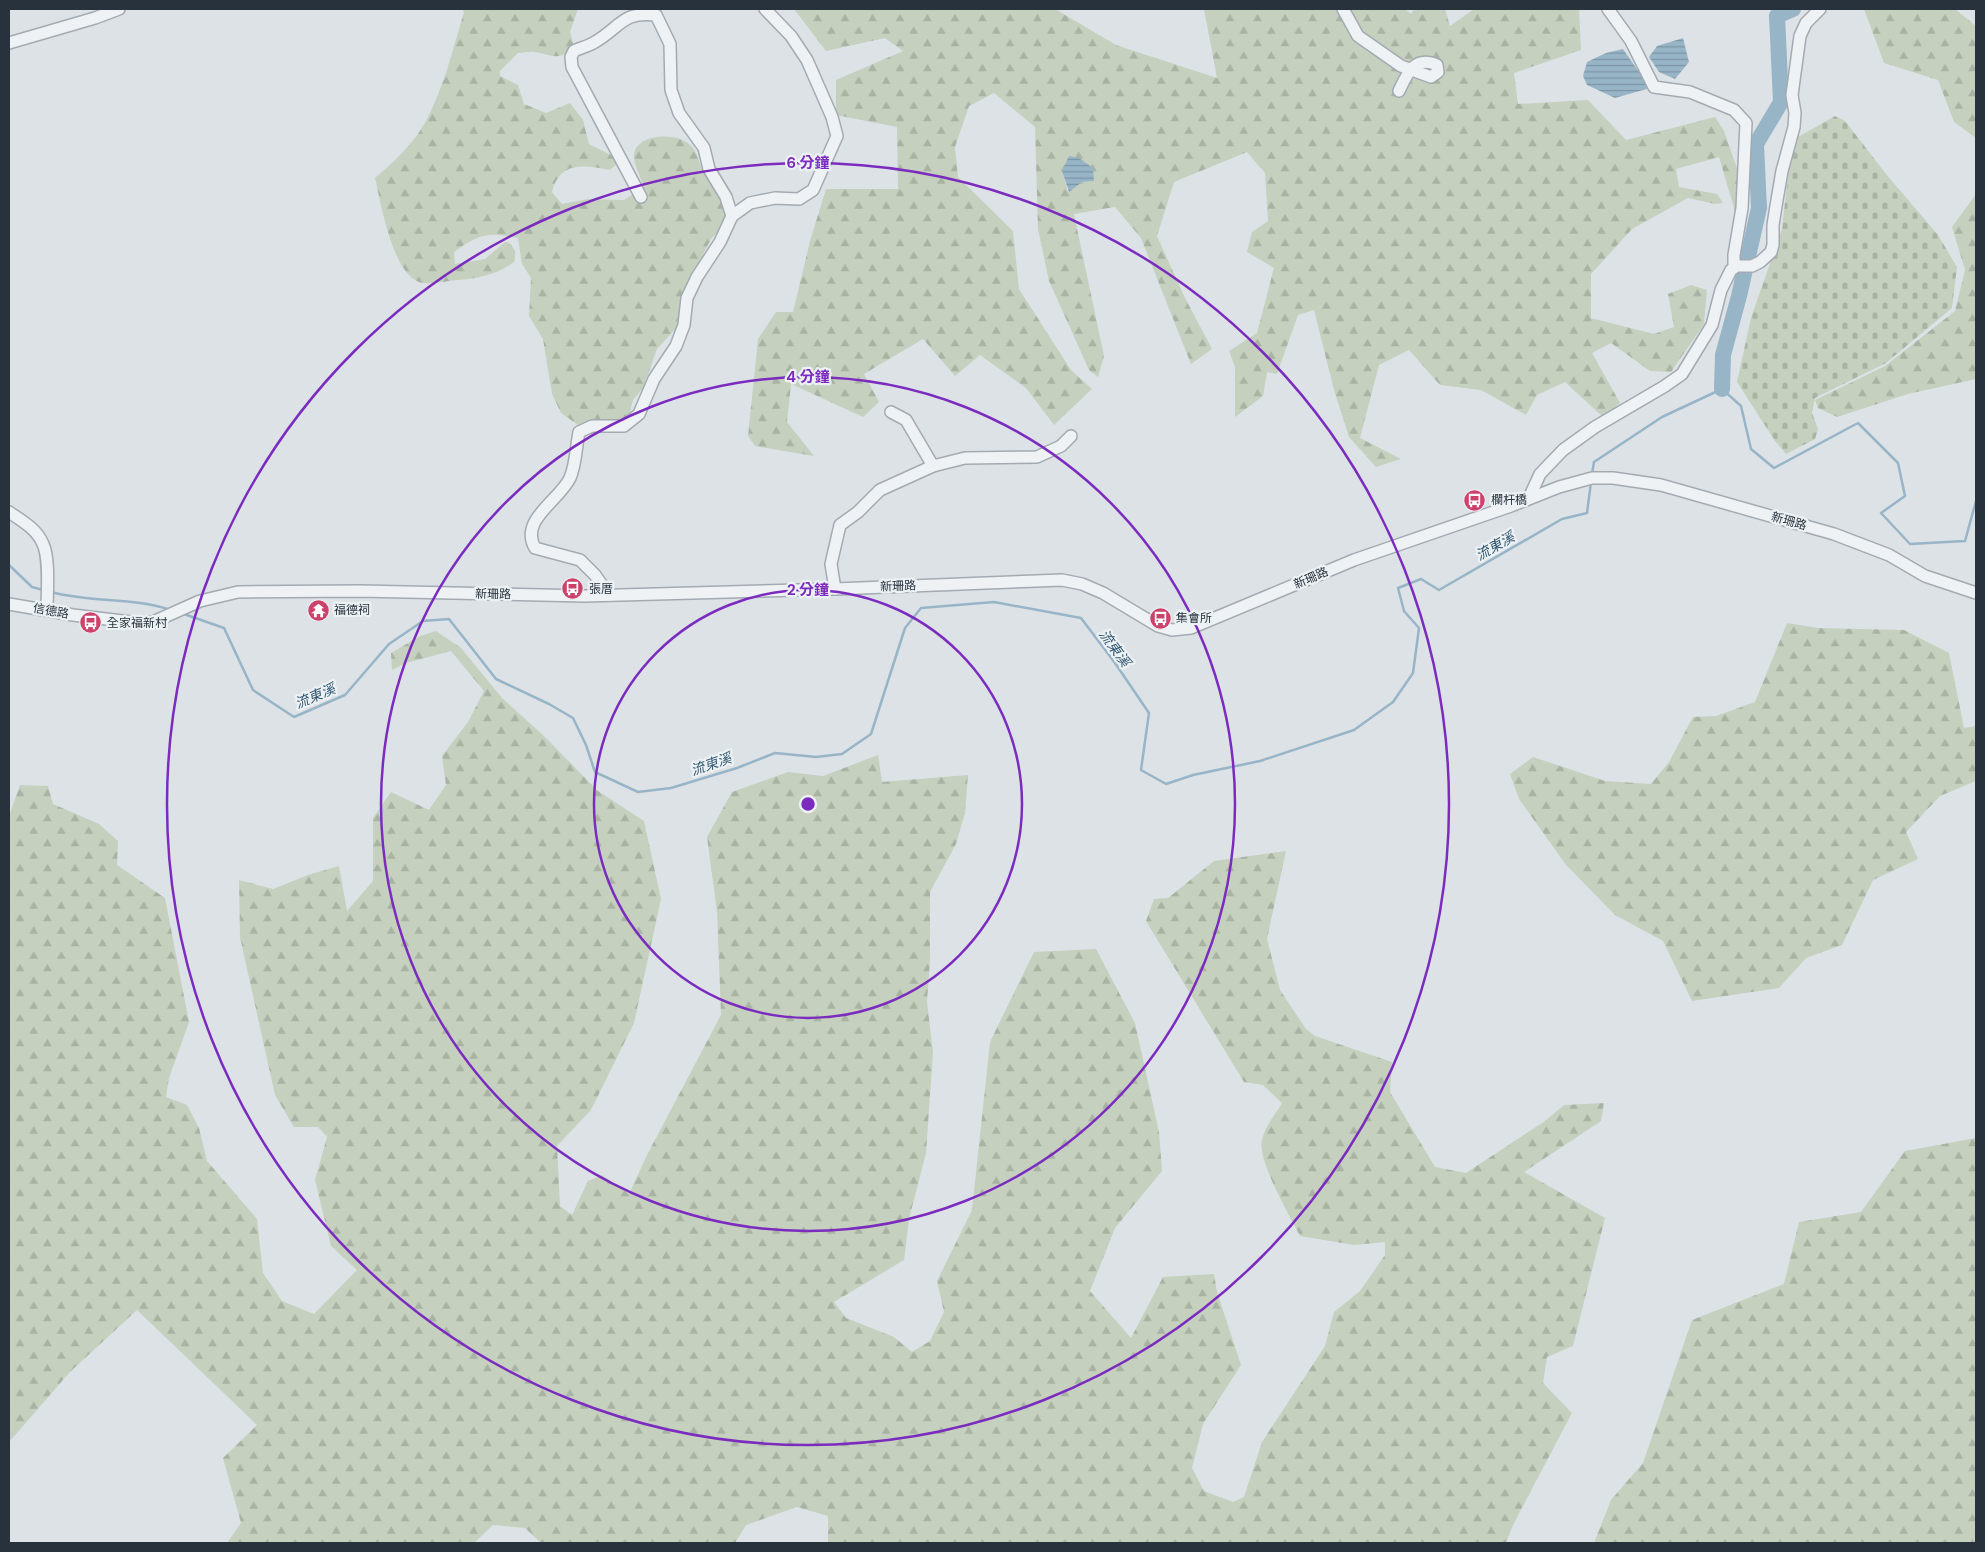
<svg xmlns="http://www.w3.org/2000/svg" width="1985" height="1552" font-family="'DM Sans','Noto Sans TC',sans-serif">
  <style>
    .forest { fill: url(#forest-firs); fill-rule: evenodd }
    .cemetery { fill: url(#cemetery-stones) }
    .water { fill: url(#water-rules) }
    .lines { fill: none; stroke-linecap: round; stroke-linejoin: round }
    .stream { stroke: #98b5c7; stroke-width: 2.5 }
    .river { stroke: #98b5c7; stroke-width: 16 }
    .minor-casing { stroke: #a3aab1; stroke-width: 14 }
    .minor { stroke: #eff2f5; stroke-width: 11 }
    .ring { fill: none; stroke: #7b2cbf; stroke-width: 2.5 }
    .labels { text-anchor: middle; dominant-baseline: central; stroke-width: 4.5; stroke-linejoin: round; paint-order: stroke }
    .poi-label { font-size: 12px; fill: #27323d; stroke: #ecf1f4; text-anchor: start }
    .street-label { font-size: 12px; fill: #27323d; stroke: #ecf1f4 }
    .water-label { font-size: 14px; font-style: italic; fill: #325770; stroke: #ecf1f4 }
    .centre { fill: #7b2cbf; stroke: #ecf1f4; stroke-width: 2.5 }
    .ring-label { font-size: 15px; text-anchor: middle; font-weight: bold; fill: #7b2cbf; stroke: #ecf1f4; stroke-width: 4.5; stroke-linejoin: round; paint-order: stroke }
  </style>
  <defs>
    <pattern id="forest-firs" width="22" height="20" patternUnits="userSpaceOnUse" patternTransform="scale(1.25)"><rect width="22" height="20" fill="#c5d0be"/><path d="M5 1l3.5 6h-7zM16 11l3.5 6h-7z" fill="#a9b3a4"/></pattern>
    <pattern id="cemetery-stones" width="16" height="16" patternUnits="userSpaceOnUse" patternTransform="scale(1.25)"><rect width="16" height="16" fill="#c5d0be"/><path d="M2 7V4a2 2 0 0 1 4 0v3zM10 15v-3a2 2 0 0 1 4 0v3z" fill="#a9b3a4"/></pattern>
    <pattern id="water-rules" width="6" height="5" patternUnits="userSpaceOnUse" patternTransform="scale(1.25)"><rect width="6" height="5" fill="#98b5c7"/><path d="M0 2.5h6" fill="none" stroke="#7c94a3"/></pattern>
  </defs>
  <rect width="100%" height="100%" fill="#dde2e7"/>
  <g class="forest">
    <path d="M462,9H578L570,32L574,46C559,63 552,54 534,52C529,51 523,53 518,53L500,71V76L518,85L524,104L546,113L570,103L583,120L589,144L621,160L610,170C584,165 560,161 552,192L562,204L588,199L624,200L644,187C641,178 635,167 634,158C632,132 681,131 692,147C697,153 699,162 702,169L721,176L729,200L728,220L711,239L684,291L678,326L657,349L643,388L633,400L628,420L578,425L561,413L552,394L543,339L529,316L531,278L522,264L518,238C488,232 480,233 454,252L455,264L485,259L505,242L510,243L515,251V261C502,273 475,279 458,280C447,281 434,284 423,283C393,279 381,203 375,178C394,162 414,143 426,121C444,87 453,49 464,12Z"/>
    <path d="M794,9H1055L1116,45L1217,78L1204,9H1405L1411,14L1414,9H1445L1450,26L1474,9H1579L1581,50L1514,73L1518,104L1588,100L1626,140L1715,117L1724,131L1739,174L1735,211L1719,157L1676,169L1679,187L1717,194L1723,203L1715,204L1688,198L1632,229L1591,274V318L1654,334L1674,327L1668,294L1691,285L1707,290L1704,324L1671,372L1650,371L1611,343L1592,353L1620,403L1603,417L1565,382L1537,395L1526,415L1481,390L1440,385L1409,350L1379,365L1360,438L1401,459L1376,467L1349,437L1334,390L1314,310L1298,315L1277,374L1267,372L1263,396L1235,417V367L1229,351L1257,333L1274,268L1247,252L1252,232L1268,221L1265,173L1247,152L1174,182L1157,236L1185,298L1212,349L1191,364L1141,238L1115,207L1074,214L1104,356L1098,377L1089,370L1049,281L1038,229L1035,127L994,93L969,106L955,147L958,177L1013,231L1019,289L1071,370L1092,389L1054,425L1026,388L980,355L955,376L923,339L864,374L879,402L863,417L791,384L787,422L814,456L755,446L748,436L758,339L776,312H793L810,241L826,189H898L897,127L836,115V80L903,51L885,38L826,51ZM1062,171L1094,181L1082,182L1068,192Z"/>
    <polygon points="1864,9 1955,9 1976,26 1976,138 1954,122 1938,80 1884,63"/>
    <polygon points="1976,194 1976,379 1908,394 1837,417 1818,408 1815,400 1885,366 1955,311 1965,270 1952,227"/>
    <polygon points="1787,623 1818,628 1904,630 1949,653 1964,728 1976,726 1976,781 1940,796 1906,832 1918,859 1873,880 1842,945 1806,958 1779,988 1692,1001 1663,941 1615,915 1566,865 1519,799 1510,774 1533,757 1605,781 1651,784 1669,762 1693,717 1716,716 1755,702"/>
    <path d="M436,631L461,648L502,698L543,735L598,791L644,821L661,899L634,1023L591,1110L557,1146L560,1206L572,1215L588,1181L602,1175L629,1194L647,1155L721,1015L717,912L707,837L732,792L788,772L823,776L878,755L882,782L968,775L965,813L956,844L930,892V961L927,1002L933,1052L926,1153L909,1219L904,1260L834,1302L846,1318L894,1337L912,1352L930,1341L944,1312L937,1281L972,1210L990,1042L1034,952L1096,949L1135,1023L1159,1132L1162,1171L1115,1228L1090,1291L1131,1338L1163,1277L1214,1274L1217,1292L1241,1365L1203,1424L1192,1468L1204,1491L1233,1502L1244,1497L1262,1442L1325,1346L1334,1312L1360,1291L1385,1255V1242L1354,1245L1300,1236C1290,1216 1257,1161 1262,1140C1265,1126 1275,1115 1282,1103L1263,1085L1244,1082L1146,921L1154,899L1168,898L1214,861L1286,851L1267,939L1280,990L1306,1029L1315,1036L1392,1062L1390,1092L1435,1167L1466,1173L1545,1121L1564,1105L1604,1103L1601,1121L1524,1172L1605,1218L1573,1346L1547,1357L1543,1383L1572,1413L1513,1525L1506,1543H828V1516L797,1507L746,1525L735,1543H541L525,1528L493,1525L474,1543H227L241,1523L223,1458L257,1425L137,1310L70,1372L9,1442V816L20,785L48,786L53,804L99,824L118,841L117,865L165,898L189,1022L169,1078L166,1097L187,1105L199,1128L207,1161L257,1219L263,1273L282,1301L314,1314L357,1270L331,1246L315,1180L327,1137L318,1127H294L275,1095L240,937L239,880L273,889L308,875L339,866L347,911L373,881V818L391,792L429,810L446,785L442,756L468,722L484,691L451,651L406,663L392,670L391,653L420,636Z"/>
    <polygon points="1976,1138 1976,1543 1594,1543 1611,1500 1643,1463 1692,1320 1784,1284 1799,1222 1861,1212 1905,1151"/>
  </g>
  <polygon class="cemetery" points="1835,116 1845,121 1886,174 1938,235 1957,267 1952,308 1886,363 1815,398 1812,413 1818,429 1815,439 1786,454 1775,441 1737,382 1751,318 1782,229 1789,167 1798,137"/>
  <g class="water">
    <polygon points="1683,38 1689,62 1675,79 1659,72 1649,57 1657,46"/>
    <polygon points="1623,49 1650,88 1615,98 1587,85 1583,76 1587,62 1606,53"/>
    <polygon points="1069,156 1079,158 1093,168 1094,181 1082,182 1069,192 1062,171"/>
  </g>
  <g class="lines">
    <g class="stream">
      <polyline points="1592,474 1594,462 1662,417 1722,389 1741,406 1751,449 1774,468 1858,423 1898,463 1905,496 1881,513 1910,544 1965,541 1976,501"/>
      <polyline points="9,565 32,587 43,590"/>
      <path d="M51,592C91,603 133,597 171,610"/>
      <polyline points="181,613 224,628 253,690 294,717 345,695 389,644 423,621 449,619 496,679 549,704 573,718 586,745 595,772 638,792 671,788 737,768 775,753 816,757 842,754 871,734 905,628 921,608 994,602 1081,618 1115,663 1149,713 1141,770 1166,784 1193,775 1260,761 1354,730 1393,702 1413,673 1419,628 1404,611 1398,588 1421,579 1439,590 1562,519 1587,513 1591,482"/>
    </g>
    <polyline class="river" points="1722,389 1723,355 1739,296 1759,208 1756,144 1781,102 1777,16 1793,9"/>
    <defs>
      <g id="minor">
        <path d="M1343,9L1358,36L1401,66L1431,77L1438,72L1437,65C1414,55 1407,74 1399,91"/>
        <polyline points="1608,9 1631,41 1654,87 1690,92 1734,110 1746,123 1742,208 1734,255 1734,268"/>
        <polyline points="9,43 95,18 119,9"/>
        <path d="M641,197L572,67L571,57L574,51C580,48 589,46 595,42C621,27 622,11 656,15L670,44L671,90L679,113L704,148L709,169L726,197L732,216"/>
        <polyline points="891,412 906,420 933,466"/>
        <polyline points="1529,498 1540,474 1563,450 1595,427 1665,386 1682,374 1712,325 1721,290 1731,270 1736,266 1752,266 1760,262 1771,252 1773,245 1773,225 1776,206 1782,171 1794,127 1795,113 1792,95 1800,36 1806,23 1820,9"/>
        <path d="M9,512C21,520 37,529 43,544C50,559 47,593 47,610"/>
        <polyline points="835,589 831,564 840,525 858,512 880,490 933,466 965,458 1037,457 1061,446 1071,436"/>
        <path d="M609,595L595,575L580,560L535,548C519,520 559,501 570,478C576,464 576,447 579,432L592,426H624L639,414L654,379L676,346L684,325L687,298L697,277L720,242L732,216L750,203L775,198L799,199L813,190L837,136L832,117L807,60L791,36L765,9"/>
        <polyline points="9,604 73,615 139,623 153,622 200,601 238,592 360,591 585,596 835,589 1062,580 1082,584 1103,593 1158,626 1172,630 1191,628 1354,560 1511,506 1559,487 1592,478 1613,478 1661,485 1834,534 1889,555 1925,576 1976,593"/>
      </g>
    </defs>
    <use href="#minor" class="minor-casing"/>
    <use href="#minor" class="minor"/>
  </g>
  <g class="ring">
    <circle cx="808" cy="804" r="214"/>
    <circle cx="808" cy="804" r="427"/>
    <circle cx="808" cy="804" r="641"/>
  </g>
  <defs>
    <symbol id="bus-disc" viewBox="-11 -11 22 22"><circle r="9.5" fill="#cc426b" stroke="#ecf1f4"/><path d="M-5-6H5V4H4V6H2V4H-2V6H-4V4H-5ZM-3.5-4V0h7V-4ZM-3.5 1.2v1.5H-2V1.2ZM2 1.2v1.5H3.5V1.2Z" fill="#fff"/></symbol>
    <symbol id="temple-disc" viewBox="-11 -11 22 22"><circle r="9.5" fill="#cc426b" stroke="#ecf1f4"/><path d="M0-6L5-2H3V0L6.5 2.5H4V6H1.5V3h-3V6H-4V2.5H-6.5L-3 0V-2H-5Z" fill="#fff"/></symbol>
  </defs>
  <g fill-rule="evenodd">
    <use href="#bus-disc" x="1462" y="488" width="25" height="25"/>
    <use href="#bus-disc" x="560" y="576" width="25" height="25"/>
    <use href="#temple-disc" x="306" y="598" width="25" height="25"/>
    <use href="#bus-disc" x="1148" y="606" width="25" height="25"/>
    <use href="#bus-disc" x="78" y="610" width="25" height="25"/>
  </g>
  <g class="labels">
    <g class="poi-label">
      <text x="1491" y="500">欄杆橋</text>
      <text x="589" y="589">張厝</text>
      <text x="334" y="610">福德祠</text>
      <text x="1176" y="618">集會所</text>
      <text x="107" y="623">全家福新村</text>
    </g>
    <g class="street-label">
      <text transform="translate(1789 521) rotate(16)">新珊路</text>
      <text transform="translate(1311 578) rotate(-23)">新珊路</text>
      <text transform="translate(898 586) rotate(-2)">新珊路</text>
      <text transform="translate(493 594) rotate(1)">新珊路</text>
      <text transform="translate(51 611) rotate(10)">信德路</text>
    </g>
    <g class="water-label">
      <text transform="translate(1495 546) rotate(-30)">流東溪</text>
      <text transform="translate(1115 648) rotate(54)">流東溪</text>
      <text transform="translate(315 696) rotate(-23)">流東溪</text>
      <text transform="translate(711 764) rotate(-19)">流東溪</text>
    </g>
  </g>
  <circle cx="808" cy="804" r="8" class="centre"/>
  <g class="ring-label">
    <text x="808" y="168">6 分鐘</text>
    <text x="808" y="382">4 分鐘</text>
    <text x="808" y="595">2 分鐘</text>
  </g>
  <rect width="1985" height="1552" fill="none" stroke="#27323d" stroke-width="20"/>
</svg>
